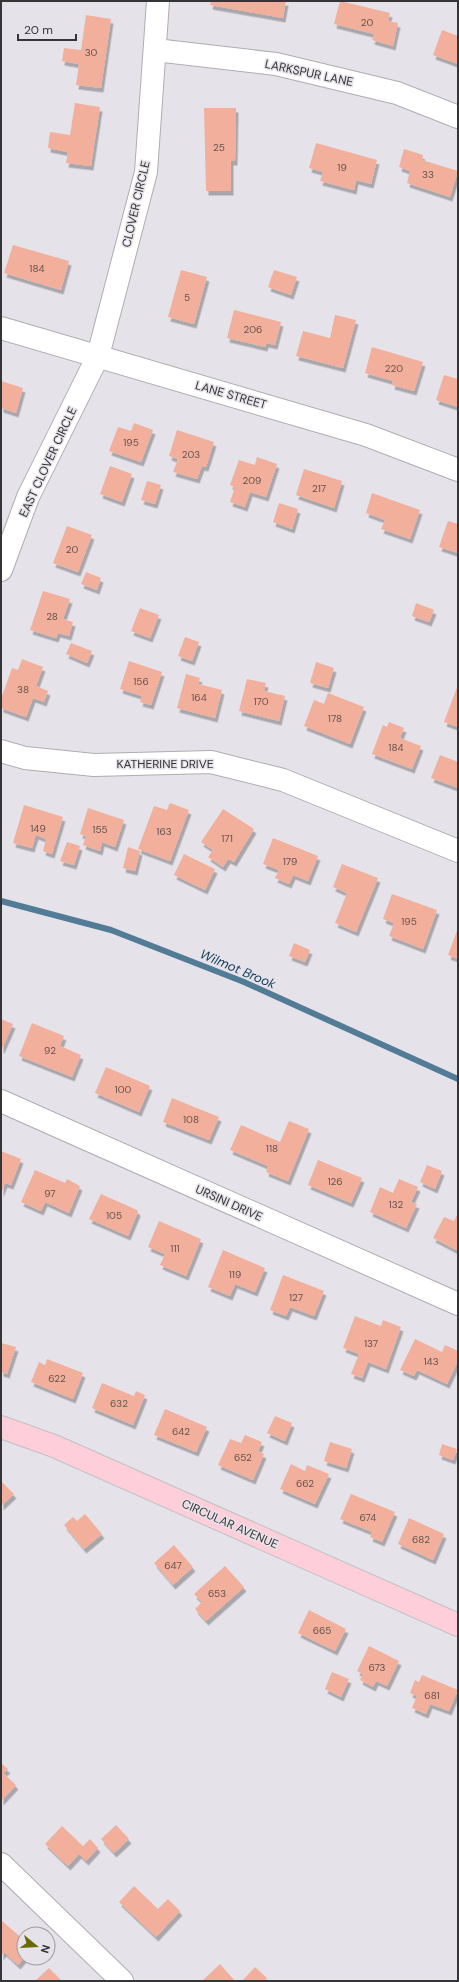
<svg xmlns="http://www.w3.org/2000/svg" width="459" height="1982" font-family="'DM Sans',sans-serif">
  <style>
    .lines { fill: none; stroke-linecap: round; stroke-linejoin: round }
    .stream { stroke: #527b96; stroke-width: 6 }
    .building { fill: #f2af9b; filter: url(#shadow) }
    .minor-casing { stroke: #afacb2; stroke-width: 24 }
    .major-casing { stroke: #c2c2c3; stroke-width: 24 }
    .minor { stroke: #fff; stroke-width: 22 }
    .major { stroke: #feceda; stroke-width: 22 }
    .labels { text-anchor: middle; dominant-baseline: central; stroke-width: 3; stroke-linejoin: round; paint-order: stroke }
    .number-label { font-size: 10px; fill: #64534f }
    .street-label { font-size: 12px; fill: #353436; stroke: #e6e2e9 }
    .water-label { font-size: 13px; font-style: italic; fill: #0b3c57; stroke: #e6e2e9 }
  </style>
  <defs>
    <filter id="shadow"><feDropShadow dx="2.5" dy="4.5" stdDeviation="0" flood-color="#0004"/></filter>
  </defs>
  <rect width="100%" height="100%" fill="#e6e2e9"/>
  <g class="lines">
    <polyline class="stream" points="1,901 111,930 244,982 458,1079"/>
  </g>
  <g class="building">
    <polygon points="211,1 286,1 283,18 210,5"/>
    <polygon points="340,1 390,13 388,21 398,23 393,46 372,40 374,34 334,24"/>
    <polygon points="86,15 111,19 101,88 76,85 79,64 62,61 64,48 81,50"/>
    <polygon points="442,30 458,36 458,64 433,55"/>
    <polygon points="75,103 100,107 91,166 66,163 68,152 48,148 50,132 70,135"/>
    <polygon points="204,108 236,108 235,161 231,161 231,191 206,191"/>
    <polygon points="316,143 377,160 371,184 356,180 354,190 320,181 323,172 309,168"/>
    <polygon points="404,149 423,155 422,160 458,171 450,197 407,183 410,171 399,167"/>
    <polygon points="13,245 69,261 61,290 4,273"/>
    <polygon points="181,270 207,277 194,324 168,317"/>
    <polygon points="274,270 297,277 291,295 268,287"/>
    <polygon points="234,310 281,322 275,345 266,343 265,347 227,338"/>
    <polygon points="335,315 356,320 343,368 296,356 303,331 330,338"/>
    <polygon points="372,347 423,362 414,391 392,385 393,381 365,373"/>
    <polygon points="444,375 458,379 458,407 436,400"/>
    <polygon points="1,381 23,388 16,413 1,408"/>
    <polygon points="134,423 153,430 141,462 109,451 118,427 131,431"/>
    <polygon points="177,430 214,442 206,467 202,466 197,479 173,472 178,459 169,456"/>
    <polygon points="257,457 277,464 266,497 250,492 245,507 230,502 235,487 230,485 239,460 255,465"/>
    <polygon points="110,466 132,474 122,502 100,494"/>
    <polygon points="304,469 342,481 334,508 296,495"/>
    <polygon points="147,481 161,485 155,504 141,500"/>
    <polygon points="372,493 420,510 410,539 381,529 385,520 366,513"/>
    <polygon points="279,503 298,509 292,529 273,522"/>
    <polygon points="448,521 458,524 458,553 439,547"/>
    <polygon points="67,526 92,535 78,572 53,563"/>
    <polygon points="86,572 101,578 97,590 81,584"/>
    <polygon points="43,591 70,599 63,619 73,622 69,636 58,633 56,638 30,630"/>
    <polygon points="416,603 434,610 429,622 412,616"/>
    <polygon points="140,608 159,615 150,638 131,631"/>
    <polygon points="185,637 199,642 192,661 178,656"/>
    <polygon points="71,643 92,651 87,663 66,654"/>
    <polygon points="22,659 43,667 36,686 48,691 44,702 33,698 26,717 1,708 1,699 12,668 18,670"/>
    <polygon points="129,661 162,672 151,705 140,702 142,696 120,689"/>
    <polygon points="316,662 334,668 328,688 310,683"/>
    <polygon points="186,674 200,678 198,684 222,690 215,718 177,708"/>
    <polygon points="247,679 266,683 264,691 285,696 279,721 239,711"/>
    <polygon points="458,685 458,727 444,722"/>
    <polygon points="328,693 364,707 350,744 304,726 314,700 324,704"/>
    <polygon points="389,722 404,728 400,738 421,746 412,769 372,754 383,725 387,727"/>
    <polygon points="440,755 458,762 458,788 431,778"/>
    <polygon points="170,803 189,810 170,861 138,849 154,806 167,810"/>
    <polygon points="24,805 63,817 52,854 43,851 46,839 36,835 32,848 13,843"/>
    <polygon points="88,808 124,820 115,847 102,842 100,851 83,845 86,836 80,834"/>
    <polygon points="223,809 254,829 234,862 228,859 223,867 208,857 213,850 201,842"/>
    <polygon points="273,838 318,856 308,881 293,875 289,884 275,878 279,870 263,864"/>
    <polygon points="67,842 80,846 74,865 60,861"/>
    <polygon points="128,847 140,851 135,871 123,868"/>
    <polygon points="184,854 215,869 205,890 174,875"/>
    <polygon points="342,864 378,878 356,932 335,923 347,893 333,887"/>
    <polygon points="392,894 437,910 423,949 389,936 394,923 383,919"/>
    <polygon points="458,928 458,959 448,955"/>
    <polygon points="294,943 310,950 305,962 289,956"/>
    <polygon points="1,1019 13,1024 2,1049 1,1049"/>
    <polygon points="32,1023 64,1036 60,1046 81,1055 72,1077 19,1056"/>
    <polygon points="106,1067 150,1086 139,1112 95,1093"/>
    <polygon points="172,1098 219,1117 209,1140 163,1122"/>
    <polygon points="289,1121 309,1129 288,1181 266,1172 268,1166 230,1150 241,1125 280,1142"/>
    <polygon points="1,1151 21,1159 11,1185 5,1183 1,1193"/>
    <polygon points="318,1160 362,1178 351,1203 308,1185"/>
    <polygon points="427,1165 442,1171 435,1189 420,1182"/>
    <polygon points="35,1170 65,1183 67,1179 80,1186 69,1213 45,1202 41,1211 21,1202"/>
    <polygon points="399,1179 418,1187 411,1202 417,1204 406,1228 370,1212 380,1187 393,1193"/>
    <polygon points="101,1194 137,1210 138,1212 128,1236 89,1219"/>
    <polygon points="458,1213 458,1251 433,1238 444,1217 454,1221"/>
    <polygon points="159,1221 201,1239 186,1276 160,1265 165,1254 148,1247"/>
    <polygon points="223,1250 265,1268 255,1292 235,1284 230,1296 208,1287"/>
    <polygon points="283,1275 324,1291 314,1316 290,1307 286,1316 270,1310"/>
    <polygon points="355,1316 381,1326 383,1320 401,1327 386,1369 368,1362 362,1378 351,1374 359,1354 343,1348"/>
    <polygon points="415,1339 442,1352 445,1345 458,1351 458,1361 447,1384 417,1370 414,1376 400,1370"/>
    <polygon points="1,1343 16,1347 7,1374 1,1372"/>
    <polygon points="47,1359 83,1373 73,1399 31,1382 39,1362 45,1365"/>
    <polygon points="102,1383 134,1396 136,1391 145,1395 133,1425 92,1408"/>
    <polygon points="165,1409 207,1427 196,1452 154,1435"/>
    <polygon points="275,1416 292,1423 285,1441 267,1433"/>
    <polygon points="245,1435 262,1442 258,1451 264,1454 253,1480 218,1465 230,1439 241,1443"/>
    <polygon points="330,1442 352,1449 346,1468 324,1461"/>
    <polygon points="442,1444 457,1449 453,1460 439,1455"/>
    <polygon points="291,1464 305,1471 307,1465 329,1474 315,1504 280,1489"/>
    <polygon points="1,1481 14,1494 1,1506"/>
    <polygon points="351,1494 395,1512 382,1542 370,1537 372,1532 340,1519"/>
    <polygon points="85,1514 102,1534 84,1549 64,1525 73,1517 77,1521"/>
    <polygon points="409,1518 444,1534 433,1560 398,1544"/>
    <polygon points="174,1545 193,1567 173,1585 154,1563"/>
    <polygon points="225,1566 244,1587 206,1621 195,1609 202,1602 194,1594"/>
    <polygon points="309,1610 346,1629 335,1651 298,1633"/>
    <polygon points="369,1646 399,1661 387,1686 376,1681 373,1687 360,1680 363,1674 357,1671"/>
    <polygon points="332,1672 349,1679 341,1697 325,1689"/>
    <polygon points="422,1675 458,1690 449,1711 430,1704 426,1714 412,1708 417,1696 410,1693 415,1680 419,1682"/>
    <polygon points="1,1763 8,1769 3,1773 16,1785 1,1801"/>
    <polygon points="116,1825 129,1839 114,1853 101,1839"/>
    <polygon points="62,1826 83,1846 90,1839 98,1848 86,1861 79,1854 68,1866 45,1844"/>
    <polygon points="134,1886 158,1909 168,1899 180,1911 156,1937 119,1902"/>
    <polygon points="1,1920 24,1940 24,1958 18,1965 4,1952 1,1956"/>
    <polygon points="220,1964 235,1981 202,1981"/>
    <polygon points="255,1967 267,1978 264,1981 242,1981"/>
    <polygon points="49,1968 62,1981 35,1981"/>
  </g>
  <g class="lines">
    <defs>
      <g id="minor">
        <polyline points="155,50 276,64 397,93 458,117"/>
        <polyline points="1,328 366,435 458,470"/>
        <polyline points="1,570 28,497 98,356 146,172 158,1"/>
        <polyline points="1,751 25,758 94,765 211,762 283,780 458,851"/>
        <polyline points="1,1101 458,1304"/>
        <polyline points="1,1864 122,1981"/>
      </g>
      <polyline id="major" points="1,1427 54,1446 458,1625"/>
    </defs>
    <use href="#minor" class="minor-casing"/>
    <use href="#major" class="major-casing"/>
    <use href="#minor" class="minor"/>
    <use href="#major" class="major"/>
  </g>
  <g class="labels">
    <g class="number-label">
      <text x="367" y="22">20</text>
      <text x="91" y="52">30</text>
      <text x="219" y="147">25</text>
      <text x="342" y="167">19</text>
      <text x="428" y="174">33</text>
      <text x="37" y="268">184</text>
      <text x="187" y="297">5</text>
      <text x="253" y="329">206</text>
      <text x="394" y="368">220</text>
      <text x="131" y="442">195</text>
      <text x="191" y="454">203</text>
      <text x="252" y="480">209</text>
      <text x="319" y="488">217</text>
      <text x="72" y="549">20</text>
      <text x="52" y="616">28</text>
      <text x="141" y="681">156</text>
      <text x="23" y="689">38</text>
      <text x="199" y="697">164</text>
      <text x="261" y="701">170</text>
      <text x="335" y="718">178</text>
      <text x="396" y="747">184</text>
      <text x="38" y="828">149</text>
      <text x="100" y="829">155</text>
      <text x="164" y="831">163</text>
      <text x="227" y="838">171</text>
      <text x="290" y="861">179</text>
      <text x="409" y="921">195</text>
      <text x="50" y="1050">92</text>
      <text x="123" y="1089">100</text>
      <text x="191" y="1119">108</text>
      <text x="272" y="1148">118</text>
      <text x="335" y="1181">126</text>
      <text x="50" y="1193">97</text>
      <text x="396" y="1204">132</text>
      <text x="114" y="1215">105</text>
      <text x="175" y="1248">111</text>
      <text x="235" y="1274">119</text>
      <text x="296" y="1297">127</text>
      <text x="371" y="1343">137</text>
      <text x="431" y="1361">143</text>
      <text x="57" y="1378">622</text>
      <text x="119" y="1403">632</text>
      <text x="181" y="1431">642</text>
      <text x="243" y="1457">652</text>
      <text x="305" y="1483">662</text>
      <text x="368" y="1517">674</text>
      <text x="421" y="1539">682</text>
      <text x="173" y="1565">647</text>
      <text x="217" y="1593">653</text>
      <text x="322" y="1630">665</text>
      <text x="377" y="1667">673</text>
      <text x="432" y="1695">681</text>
    </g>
    <g class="street-label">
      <text transform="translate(309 73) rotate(12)">LARKSPUR LANE</text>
      <text transform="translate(136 204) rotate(-77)">CLOVER CIRCLE</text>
      <text transform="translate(231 395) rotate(16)">LANE STREET</text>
      <text transform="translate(48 462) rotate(-65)">EAST CLOVER CIRCLE</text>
      <text x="165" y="764">KATHERINE DRIVE</text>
      <text transform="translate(229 1203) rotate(24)">URSINI DRIVE</text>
      <text transform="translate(230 1524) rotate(24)">CIRCULAR AVENUE</text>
    </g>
    <g class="water-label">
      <text transform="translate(238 969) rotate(23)">Wilmot Brook</text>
    </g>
  </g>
  <rect width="459" height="1982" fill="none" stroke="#353436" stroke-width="4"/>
  <g transform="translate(36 1946) rotate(108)"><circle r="19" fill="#e6e2e9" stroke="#9f9ca1"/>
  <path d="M0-3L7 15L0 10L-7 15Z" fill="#6c6801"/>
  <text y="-6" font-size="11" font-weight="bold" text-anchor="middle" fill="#353436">N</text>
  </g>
  <path d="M18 34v6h58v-6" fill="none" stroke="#353436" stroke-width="2"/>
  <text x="24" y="34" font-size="12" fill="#353436" stroke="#e6e2e9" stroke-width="3" paint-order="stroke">20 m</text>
</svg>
